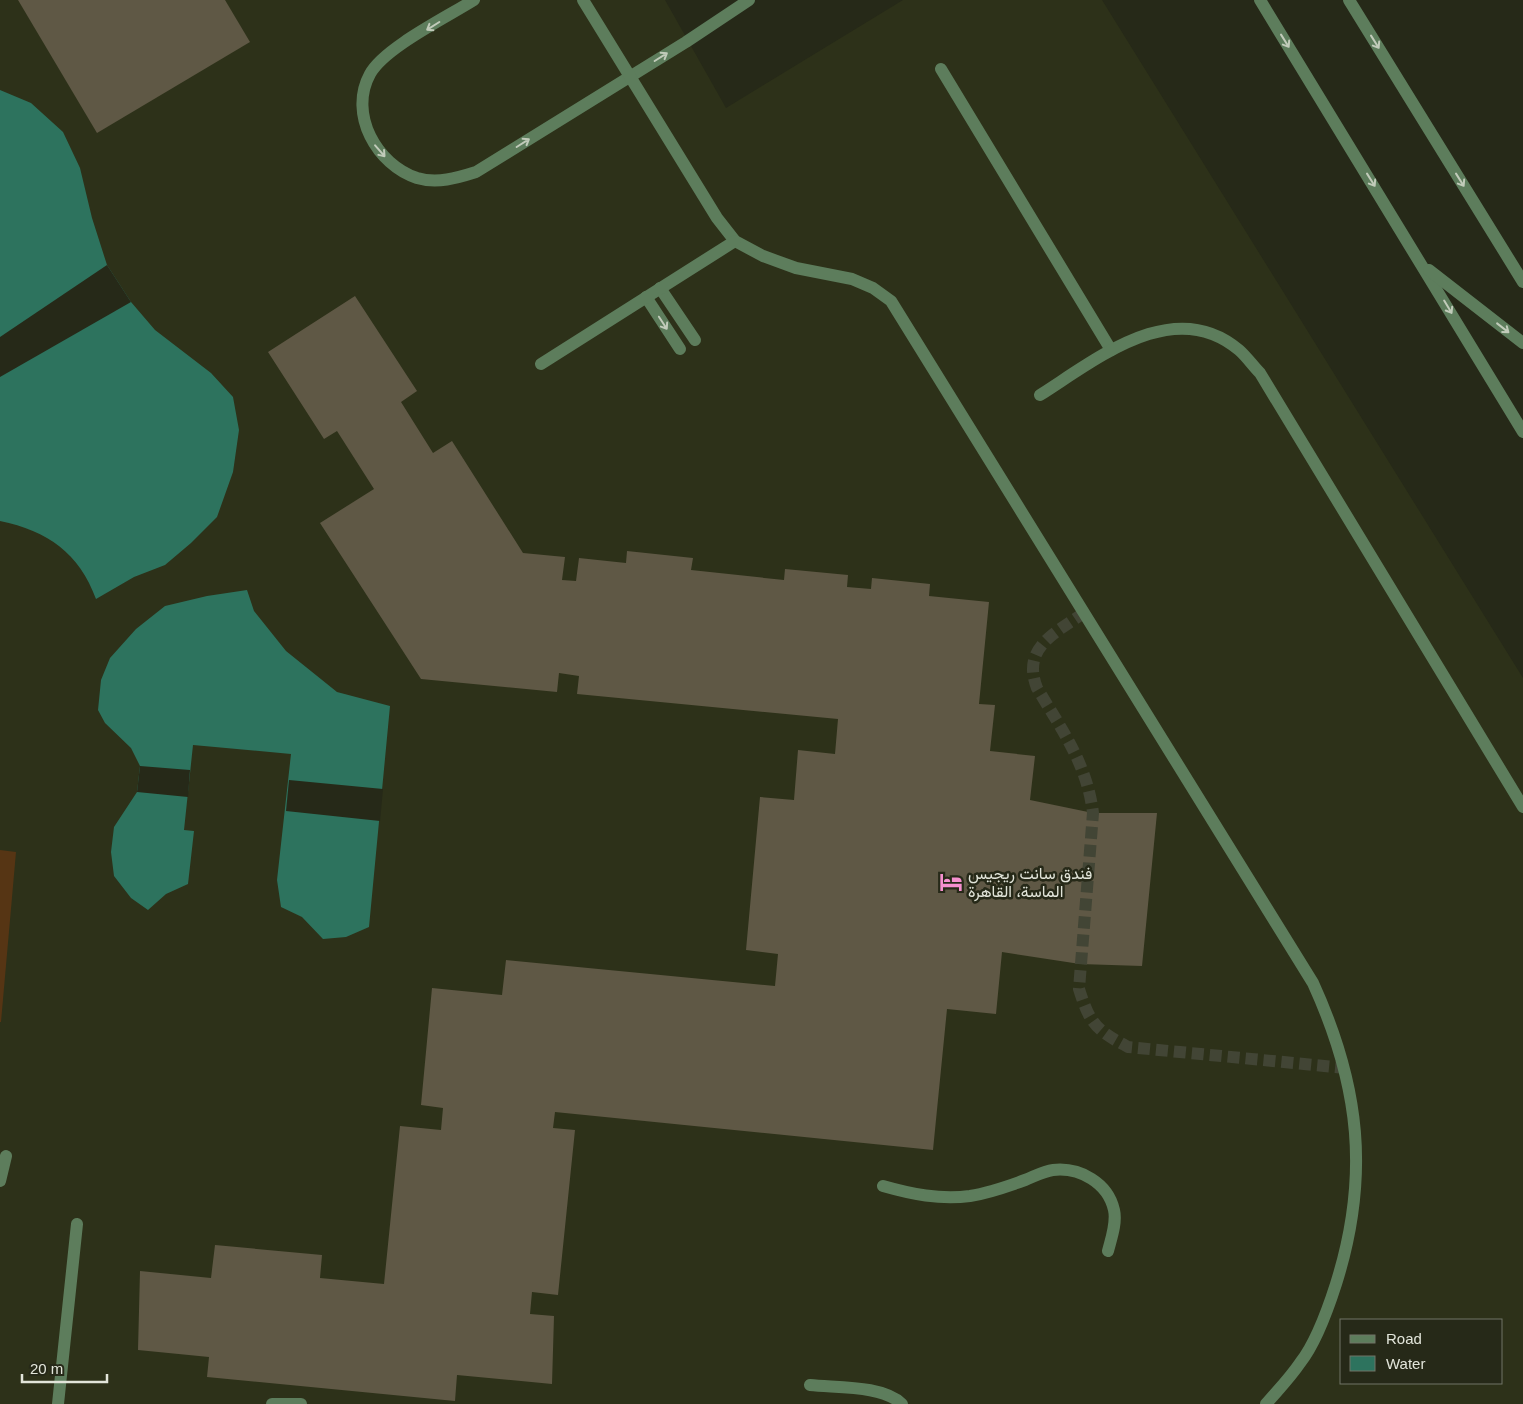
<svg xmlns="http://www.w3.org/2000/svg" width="1523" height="1404" font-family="Helvetica,Vazirmatn,sans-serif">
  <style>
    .built { fill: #2d3119; fill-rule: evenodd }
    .green { fill: #563514 }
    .water { fill: #2d735e }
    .pier { fill: #262918 }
    .building { fill: #5f5845 }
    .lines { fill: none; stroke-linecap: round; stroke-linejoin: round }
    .minor-tunnel { stroke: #424535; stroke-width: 12; stroke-dasharray: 12 6; stroke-linecap: butt }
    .minor { stroke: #5d7d5c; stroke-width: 12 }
    .oneway { stroke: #c1cbba }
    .labels { text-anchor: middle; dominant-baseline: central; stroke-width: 5; stroke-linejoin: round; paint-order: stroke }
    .poi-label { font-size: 16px; fill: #e2e5da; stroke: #262918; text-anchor: start }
  </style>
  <rect width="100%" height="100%" fill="#262918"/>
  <path class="built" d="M0,0H665L726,108L903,0H1102L1523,678V1404H0ZM1342,1320H1502V1383H1342Z"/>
  <polygon class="green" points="0,850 16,852 1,1022 0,1022"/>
  <g class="water">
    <path d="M0,90L31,103L63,132L80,168L92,218L107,265L131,302L155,330L211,373L233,397L239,430L233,472L217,517L191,543L165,565L134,577L96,599C79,553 48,531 0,521Z"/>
    <polygon points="247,590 254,611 286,651 337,692 390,706 369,927 346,937 323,939 302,917 281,907 277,880 291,754 193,745 184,830 194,831 188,884 166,894 148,910 131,898 114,876 111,852 114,827 137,792 140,766 131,748 105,723 98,710 101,680 110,658 136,629 165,606 207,596"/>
  </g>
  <g class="pier">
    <polygon points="107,265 131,302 0,377 0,337"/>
    <polygon points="140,766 190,770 188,797 137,792"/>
    <polygon points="289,780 383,789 380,821 286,811"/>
  </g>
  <g class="building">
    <polygon points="18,0 225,0 250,42 97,133"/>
    <polygon points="355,296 417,391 401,402 433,453 452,441 523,553 565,557 562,580 576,581 579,558 626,563 627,551 693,558 691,570 784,580 785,569 848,575 847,587 871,589 872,578 930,584 929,596 989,602 979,704 995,705 990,751 1035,756 1030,800 1093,813 1157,813 1142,966 1080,964 1002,952 996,1014 947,1009 933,1150 555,1112 553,1128 575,1130 558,1295 532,1292 530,1314 554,1316 552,1384 457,1375 455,1401 207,1377 209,1357 138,1350 140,1271 211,1278 215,1245 322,1255 320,1278 384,1284 400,1126 441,1130 443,1108 421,1105 432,988 502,995 506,960 775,986 778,954 746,950 760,797 794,800 798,750 835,754 838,719 577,694 579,676 559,673 557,692 421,679 320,523 374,489 337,431 324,439 268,352"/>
  </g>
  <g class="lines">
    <path class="minor-tunnel" d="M1085,612C1056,633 1021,647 1037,688C1062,730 1087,764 1093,813L1079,989C1090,1024 1096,1030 1128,1047L1345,1068"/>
    <g class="minor">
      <path d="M474,0C447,17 384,48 370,74C348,114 377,165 417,178C437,184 457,178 476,172L686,42L749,0"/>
      <path d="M583,0L717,218L735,241L763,256L796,268L852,279L873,288L891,301L1313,983C1360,1086 1370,1176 1336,1284C1328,1309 1316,1343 1300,1363C1290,1378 1277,1391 1266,1404"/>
      <polyline points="1260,0 1523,432"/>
      <polyline points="1349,0 1523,282"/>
      <polyline points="941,69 1111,350"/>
      <polyline points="1429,270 1523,343"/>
      <polyline points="660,288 695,340"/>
      <polyline points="646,297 680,349"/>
      <polyline points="541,364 735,241"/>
      <path d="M1040,395C1097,359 1174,295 1239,350C1247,357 1253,366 1260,373L1523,807"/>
      <polyline points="0,1181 6,1156"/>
      <path d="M883,1186C911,1194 940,1200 970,1196C989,1193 1006,1187 1025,1180C1033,1177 1044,1171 1053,1170C1080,1167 1108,1183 1114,1210C1117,1223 1111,1239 1108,1251"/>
      <path d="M810,1385C837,1388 882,1385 902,1404"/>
      <polyline points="58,1404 77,1224"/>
      <polyline points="272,1404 301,1404"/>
    </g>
  </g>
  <defs><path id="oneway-shaft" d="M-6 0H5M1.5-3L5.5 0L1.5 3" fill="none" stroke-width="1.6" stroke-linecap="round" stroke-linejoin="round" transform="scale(1.25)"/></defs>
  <g class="oneway">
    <use href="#oneway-shaft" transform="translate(433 26) rotate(148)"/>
    <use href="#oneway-shaft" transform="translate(1285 41) rotate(58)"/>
    <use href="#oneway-shaft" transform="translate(1375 42) rotate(58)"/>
    <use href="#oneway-shaft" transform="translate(661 57) rotate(-32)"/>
    <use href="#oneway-shaft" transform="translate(523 143) rotate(-32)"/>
    <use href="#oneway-shaft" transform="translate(380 151) rotate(49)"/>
    <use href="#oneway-shaft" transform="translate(1371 180) rotate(58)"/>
    <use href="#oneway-shaft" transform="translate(1460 180) rotate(58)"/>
    <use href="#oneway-shaft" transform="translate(1448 307) rotate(59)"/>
    <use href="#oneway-shaft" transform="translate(663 323) rotate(57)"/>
    <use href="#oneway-shaft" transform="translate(1503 328) rotate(38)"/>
  </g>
  <defs>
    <symbol id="hotel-bare" viewBox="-9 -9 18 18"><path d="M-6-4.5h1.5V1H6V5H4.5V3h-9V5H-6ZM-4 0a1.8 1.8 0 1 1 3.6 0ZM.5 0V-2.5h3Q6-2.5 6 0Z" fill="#f690cf" stroke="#262918" stroke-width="2.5" paint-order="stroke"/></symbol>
  </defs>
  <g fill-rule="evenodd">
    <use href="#hotel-bare" x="935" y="866" width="32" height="32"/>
  </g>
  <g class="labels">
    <g class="poi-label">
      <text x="968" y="873">فندق سانت ريجيس<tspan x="968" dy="18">الماسة، القاهرة</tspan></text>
    </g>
  </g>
  <rect x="1340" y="1319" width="162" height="65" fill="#262918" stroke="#717466"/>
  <rect x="1350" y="1335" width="25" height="8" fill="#5d7d5c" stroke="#717466"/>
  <text x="1386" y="1344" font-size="15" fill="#e2e5da">Road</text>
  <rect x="1350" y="1356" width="25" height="15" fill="#2d735e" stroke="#717466"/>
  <text x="1386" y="1369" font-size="15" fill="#e2e5da">Water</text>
  <path d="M22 1374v8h85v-8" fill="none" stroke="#e2e5da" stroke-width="2.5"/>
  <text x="30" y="1374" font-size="15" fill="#e2e5da" stroke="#262918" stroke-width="4" paint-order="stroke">20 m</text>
</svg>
